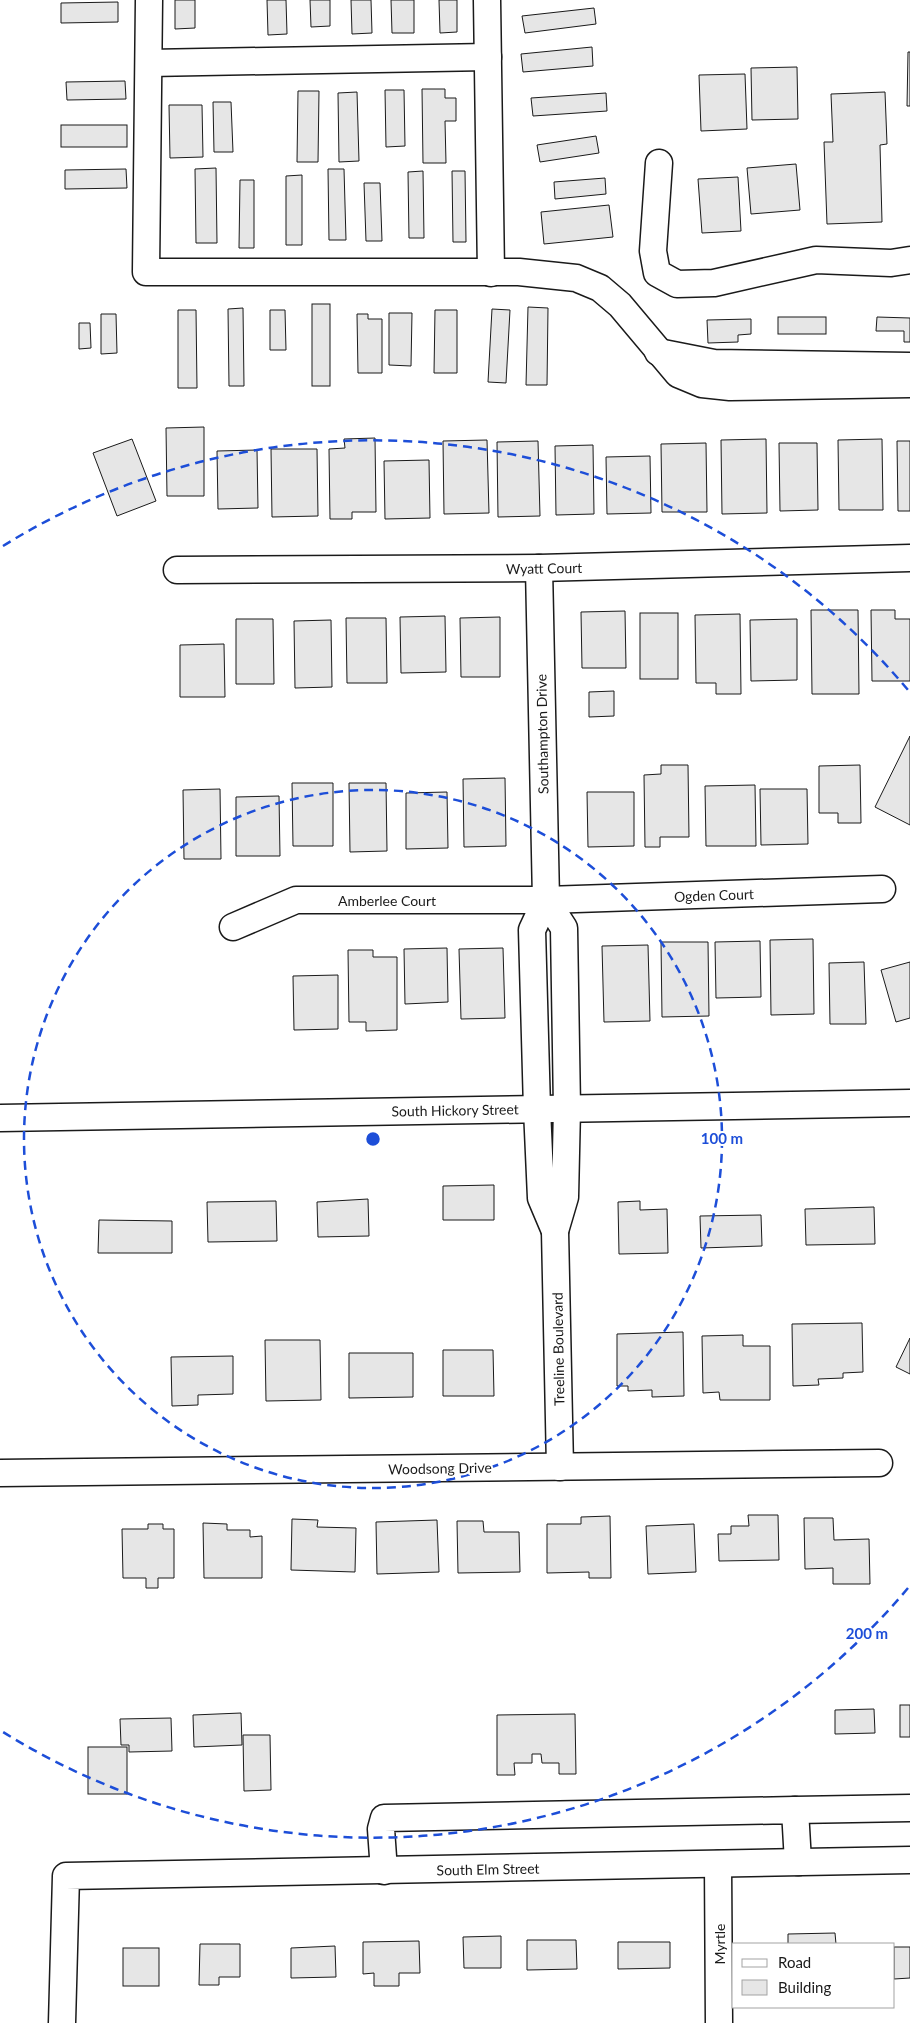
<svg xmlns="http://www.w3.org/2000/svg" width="910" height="2023" font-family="Lato,sans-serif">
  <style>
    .building { fill: #e6e6e6; stroke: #1a1a1a }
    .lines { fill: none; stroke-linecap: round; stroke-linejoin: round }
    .minor-casing { stroke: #1a1a1a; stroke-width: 29 }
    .minor { stroke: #fff; stroke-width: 26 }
    .ring { fill: none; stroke: #1d4ed8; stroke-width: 2.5; stroke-dasharray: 9 6 }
    .labels { text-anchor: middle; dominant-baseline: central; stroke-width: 4; stroke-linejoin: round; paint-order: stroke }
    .street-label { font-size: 14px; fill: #1a1a1a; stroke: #fff }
    .centre { fill: #1d4ed8; stroke: #fff; stroke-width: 2.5 }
    .ring-label { font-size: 15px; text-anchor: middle; font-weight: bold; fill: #1d4ed8; stroke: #fff; stroke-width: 4; stroke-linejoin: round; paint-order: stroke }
  </style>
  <rect width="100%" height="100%" fill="#fff"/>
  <g class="building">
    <polygon points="175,0 195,0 195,28 175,29"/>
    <polygon points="267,0 286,0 287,34 268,35"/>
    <polygon points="310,0 330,0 330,26 311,27"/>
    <polygon points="351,0 371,0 372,33 352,34"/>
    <polygon points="391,0 414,0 414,33 392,33"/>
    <polygon points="439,0 457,0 457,32 440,33"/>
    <polygon points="118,2 118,22 61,23 61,3"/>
    <polygon points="594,8 596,24 525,33 522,16"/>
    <polygon points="592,47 593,66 523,72 521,54"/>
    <polygon points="908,52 910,52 910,106 907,106"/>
    <polygon points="797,67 798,119 752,120 751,68"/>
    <polygon points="745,74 747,129 701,131 699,75"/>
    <polygon points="125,81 126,99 67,100 66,82"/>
    <polygon points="422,89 445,89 445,98 456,98 456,121 445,121 446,163 423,163"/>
    <polygon points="385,90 404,90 405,146 386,147"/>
    <polygon points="298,91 319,91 318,162 297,162"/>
    <polygon points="357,92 359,161 339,162 338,93"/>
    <polygon points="885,92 887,144 880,145 882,222 827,224 824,142 833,142 831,94"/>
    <polygon points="606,93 607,111 533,116 531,98"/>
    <polygon points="213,102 231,102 233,152 214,152"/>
    <polygon points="169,105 202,105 203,157 170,158"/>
    <rect x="61" y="125" width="66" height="22"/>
    <polygon points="596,136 599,153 540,162 537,145"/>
    <polygon points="796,164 800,210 751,214 747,168"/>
    <polygon points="216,168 217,243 196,243 195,169"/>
    <polygon points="126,169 127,188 65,189 65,170"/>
    <polygon points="328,169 344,169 346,240 329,240"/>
    <polygon points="423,171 424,238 409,238 408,172"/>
    <polygon points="452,171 465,171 466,242 453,242"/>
    <polygon points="302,175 302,245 286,245 286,176"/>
    <polygon points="738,177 741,231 702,233 698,179"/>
    <polygon points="605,178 606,194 555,199 554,182"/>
    <polygon points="240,180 254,180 254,248 239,248"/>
    <polygon points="364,183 380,183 382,241 366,241"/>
    <polygon points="609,205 613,237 544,244 541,212"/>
    <rect x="312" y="304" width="18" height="82"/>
    <polygon points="528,307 548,308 547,385 526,385"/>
    <polygon points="243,308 244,386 229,386 228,309"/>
    <polygon points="492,309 510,310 506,383 488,382"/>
    <polygon points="178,310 196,310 197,388 178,388"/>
    <polygon points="270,310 285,310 286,350 270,350"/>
    <polygon points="435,310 457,310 457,373 434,373"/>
    <polygon points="389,313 412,313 411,366 389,365"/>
    <polygon points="101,314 116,314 117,353 101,354"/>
    <polygon points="357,314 368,314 368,319 382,319 382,373 358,373"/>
    <rect x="778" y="317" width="48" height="17"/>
    <polygon points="877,317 910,318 910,342 904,342 904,331 876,331"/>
    <polygon points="751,319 751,334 738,335 738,342 708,343 707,320"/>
    <polygon points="79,323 90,323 91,348 79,349"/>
    <polygon points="204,427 204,496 167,496 166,428"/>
    <polygon points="375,438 376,512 352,512 352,519 330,519 329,449 345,448 344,439"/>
    <polygon points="132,439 156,501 117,516 93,453"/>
    <polygon points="766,439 767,513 722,514 721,440"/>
    <polygon points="882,439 883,510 839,510 838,440"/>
    <polygon points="487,440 489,513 444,514 443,441"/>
    <polygon points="538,441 540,516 498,517 497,442"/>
    <polygon points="897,441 910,441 910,511 898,511"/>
    <polygon points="706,443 707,512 662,512 661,444"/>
    <polygon points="779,443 817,443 818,510 780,511"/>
    <polygon points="593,445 594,514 556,515 555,446"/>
    <polygon points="271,449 317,449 318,516 272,517"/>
    <polygon points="257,450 258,508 218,509 217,451"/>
    <polygon points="650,456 651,513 607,514 606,457"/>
    <polygon points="429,460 430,518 385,519 384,461"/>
    <polygon points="811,610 858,610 859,694 812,694"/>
    <polygon points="871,610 895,610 895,619 910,619 910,681 872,681"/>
    <polygon points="625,611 626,668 582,668 581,612"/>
    <rect x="640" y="613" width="38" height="66"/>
    <polygon points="740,614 741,694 716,694 716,683 696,683 695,615"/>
    <polygon points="445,616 446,672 401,673 400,617"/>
    <polygon points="500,617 500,677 461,677 460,618"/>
    <polygon points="346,618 386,618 387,683 347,683"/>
    <polygon points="236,619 273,619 274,684 236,684"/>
    <polygon points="797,619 797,680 751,681 750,620"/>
    <polygon points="331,620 332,687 295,688 294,621"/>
    <polygon points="224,644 225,697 180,697 180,645"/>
    <polygon points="614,691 614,716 589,717 589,692"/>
    <polygon points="910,736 910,825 875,807"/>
    <polygon points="661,765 688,765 689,837 660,837 660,847 645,847 644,775 661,774"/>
    <polygon points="860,765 861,823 838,823 838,813 819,813 819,766"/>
    <polygon points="505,778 506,846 464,847 463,779"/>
    <polygon points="292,783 333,783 333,846 293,846"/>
    <polygon points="349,783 386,783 387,851 350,852"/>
    <polygon points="755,785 756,846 706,846 705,786"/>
    <polygon points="220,789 221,859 184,859 183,790"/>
    <polygon points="760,789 807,789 808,844 761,845"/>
    <polygon points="447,792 448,848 406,849 406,793"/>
    <polygon points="587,792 634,792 634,846 588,847"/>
    <polygon points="279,796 280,856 236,856 236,797"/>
    <polygon points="813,939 814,1014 771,1015 770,940"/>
    <polygon points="760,941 761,997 716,998 715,942"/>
    <polygon points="661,942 708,942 709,1016 662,1017"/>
    <polygon points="648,945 650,1021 604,1022 602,946"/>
    <polygon points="447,948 448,1002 405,1004 404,949"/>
    <polygon points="503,948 505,1018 461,1019 459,949"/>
    <polygon points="348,950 373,950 373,957 397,957 397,1030 366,1031 366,1022 349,1022"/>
    <polygon points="864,962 866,1024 830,1024 829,963"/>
    <polygon points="910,962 910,1018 896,1022 881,970"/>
    <polygon points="338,975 338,1029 294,1030 293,976"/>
    <polygon points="494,1185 494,1220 443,1220 443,1186"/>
    <polygon points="368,1199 369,1236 318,1237 317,1202"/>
    <polygon points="276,1201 277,1241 208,1242 207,1202"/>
    <polygon points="640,1201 640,1210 667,1209 668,1253 619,1254 618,1202"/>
    <polygon points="874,1207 875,1244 806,1245 805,1209"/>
    <polygon points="761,1215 762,1246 701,1248 700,1216"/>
    <polygon points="99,1220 172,1221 172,1253 98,1253"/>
    <polygon points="862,1323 863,1372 843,1373 843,1378 818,1379 819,1385 793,1386 792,1324"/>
    <polygon points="683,1332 684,1396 652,1397 652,1390 628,1391 628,1386 617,1386 617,1334"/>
    <polygon points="743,1335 743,1346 770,1346 770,1400 720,1400 719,1392 703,1393 702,1336"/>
    <polygon points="910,1338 910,1374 896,1367"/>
    <polygon points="265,1340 320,1340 321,1400 266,1401"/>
    <polygon points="443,1350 493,1350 494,1396 443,1396"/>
    <polygon points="349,1353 413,1353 413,1397 349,1398"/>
    <polygon points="233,1356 233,1394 198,1395 198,1405 172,1406 171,1357"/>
    <polygon points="748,1515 778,1515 779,1560 719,1561 718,1534 731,1534 731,1526 749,1526"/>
    <polygon points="610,1516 611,1578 589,1578 589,1572 547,1573 547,1524 581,1524 581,1517"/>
    <polygon points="804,1518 833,1518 834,1540 869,1539 870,1584 833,1584 833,1568 805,1569"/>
    <polygon points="292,1519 318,1520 317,1527 356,1528 355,1572 291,1570"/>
    <polygon points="437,1520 439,1572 377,1574 376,1522"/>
    <polygon points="457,1521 483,1521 484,1532 519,1532 520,1572 458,1573"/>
    <polygon points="203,1523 227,1524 227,1530 250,1530 250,1537 262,1536 262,1578 204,1578"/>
    <polygon points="148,1524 163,1524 163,1529 174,1529 174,1578 158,1578 158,1588 146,1588 146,1578 123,1578 122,1529 148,1529"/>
    <polygon points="694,1524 696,1572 648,1574 646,1526"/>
    <rect x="900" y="1705" width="10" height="32"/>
    <polygon points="874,1709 875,1733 835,1734 835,1710"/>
    <polygon points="241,1713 242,1745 194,1747 193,1715"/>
    <polygon points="575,1714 576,1774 559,1774 559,1763 542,1763 541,1754 532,1754 532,1763 514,1763 515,1775 497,1775 497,1715"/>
    <polygon points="171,1718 172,1751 129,1752 129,1745 121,1745 120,1719"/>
    <polygon points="243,1735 270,1735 271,1790 244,1791"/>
    <rect x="88" y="1747" width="39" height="47"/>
    <polygon points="835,1933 836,1944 788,1944 788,1934"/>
    <polygon points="501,1936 501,1968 464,1968 463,1937"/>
    <polygon points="527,1940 576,1940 577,1969 527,1970"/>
    <polygon points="419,1941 420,1973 399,1973 399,1986 374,1986 374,1973 363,1974 363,1942"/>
    <polygon points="618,1942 670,1942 670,1968 618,1969"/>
    <polygon points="200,1944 240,1944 240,1977 219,1977 219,1985 199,1985"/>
    <polygon points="335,1946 336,1977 291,1978 291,1948"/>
    <polygon points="894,1947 910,1947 910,1978 894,1979"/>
    <rect x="123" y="1948" width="36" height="38"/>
  </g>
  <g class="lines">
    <defs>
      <g id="minor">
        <polyline points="149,0 146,272 519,272 576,278 600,288 620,305 678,374 702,384 730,387 910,384"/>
        <polyline points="487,0 491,273"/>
        <polyline points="149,63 488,57"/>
        <polyline points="659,163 653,251 657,273 677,284 714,283 816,260 891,263 910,260"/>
        <polyline points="658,352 714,363 910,366"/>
        <polyline points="539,568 546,900"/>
        <polyline points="177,570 539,568 910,558"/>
        <polygon points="546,900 564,928 567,1108 565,1197 555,1231 541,1198 537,1109 532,930"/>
        <polyline points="233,927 296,900 546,900 882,889"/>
        <polyline points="0,1118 910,1103"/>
        <polyline points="555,1231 560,1467"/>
        <polyline points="0,1473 879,1463"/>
        <polyline points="795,1810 910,1808"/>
        <polyline points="718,1864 719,2023"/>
        <polyline points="384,1871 381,1829 384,1818 795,1810 798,1862"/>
        <polyline points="62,2023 66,1876 910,1860"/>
      </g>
    </defs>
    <use href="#minor" class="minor-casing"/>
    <use href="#minor" class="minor"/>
  </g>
  <g class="ring">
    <circle cx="373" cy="1139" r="349"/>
    <path d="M908 1588A699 699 0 0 1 3 1732M3 546A699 699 0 0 1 908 690"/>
  </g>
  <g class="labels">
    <g class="street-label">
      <text transform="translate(544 568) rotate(-1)">Wyatt Court</text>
      <text transform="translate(542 734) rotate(-91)">Southampton Drive</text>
      <text transform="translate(714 895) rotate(-2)">Ogden Court</text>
      <text x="387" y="900">Amberlee Court</text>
      <text transform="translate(455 1110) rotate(-1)">South Hickory Street</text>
      <text transform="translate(558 1349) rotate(-91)">Treeline Boulevard</text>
      <text transform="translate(440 1468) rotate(-1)">Woodsong Drive</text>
      <text transform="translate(488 1869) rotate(-1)">South Elm Street</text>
      <text transform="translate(719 1944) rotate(-90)">Myrtle</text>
    </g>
  </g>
  <circle cx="373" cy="1139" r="8" class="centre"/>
  <g class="ring-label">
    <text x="722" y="1144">100 m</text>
    <text x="867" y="1639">200 m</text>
  </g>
  <rect x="732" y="1943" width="162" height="65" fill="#ffffff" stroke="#a3a3a3"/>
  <rect x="742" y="1959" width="25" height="8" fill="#ffffff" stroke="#a3a3a3"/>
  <text x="778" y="1968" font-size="15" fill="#1a1a1a">Road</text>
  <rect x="742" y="1980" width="25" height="15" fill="#e6e6e6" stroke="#a3a3a3"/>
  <text x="778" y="1993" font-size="15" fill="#1a1a1a">Building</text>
</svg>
